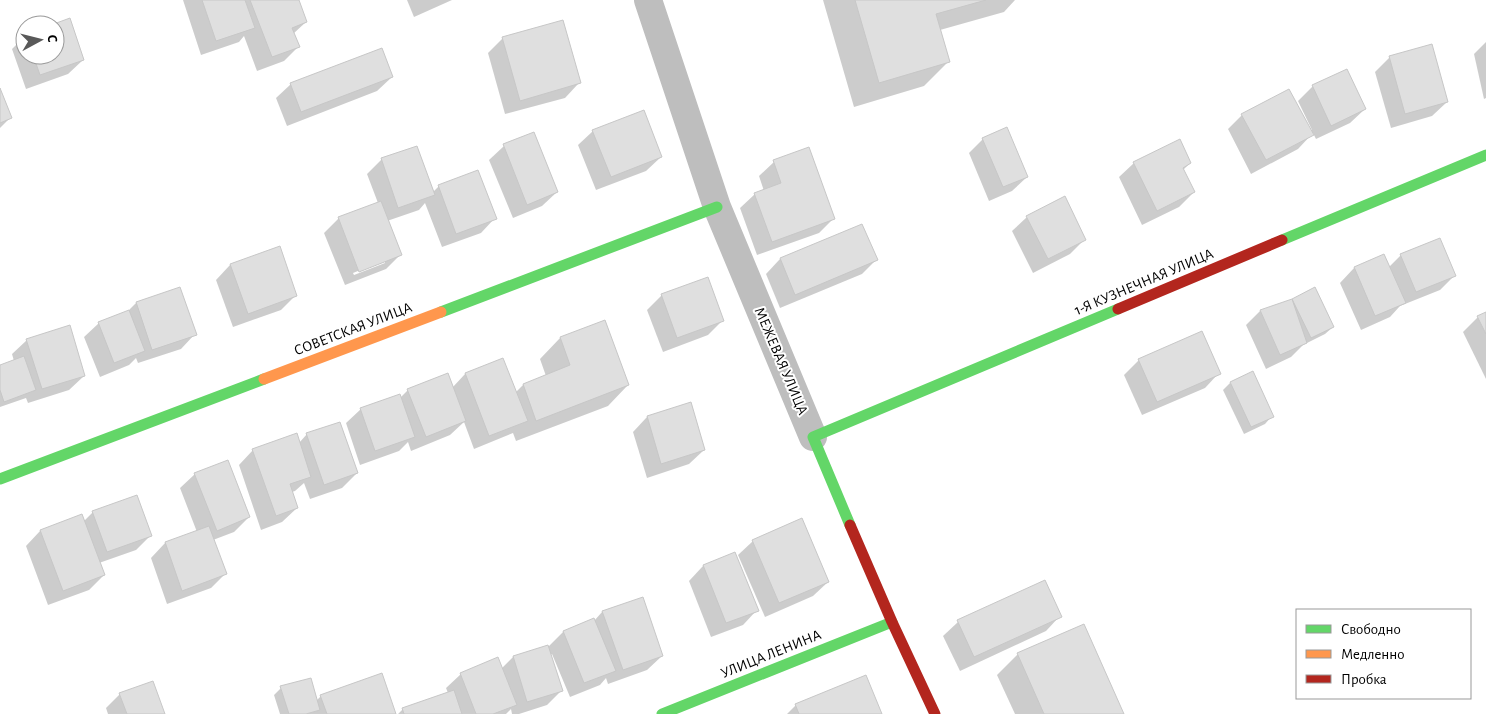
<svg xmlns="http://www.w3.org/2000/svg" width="1486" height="714" font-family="'Alegreya Sans',sans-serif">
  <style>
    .shadow { fill: #0003; fill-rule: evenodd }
    .building { fill: #dfdfdf; stroke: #c7c7c7 }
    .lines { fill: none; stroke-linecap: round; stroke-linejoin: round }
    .street { stroke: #bebebe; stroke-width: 28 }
    .fast { stroke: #63d668; stroke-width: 11 }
    .slow { stroke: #ff974d; stroke-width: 11 }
    .jam { stroke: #b3261e; stroke-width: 11 }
    .labels { text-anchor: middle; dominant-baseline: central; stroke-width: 4; stroke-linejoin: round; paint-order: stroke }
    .street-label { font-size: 15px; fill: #000; stroke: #fff }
  </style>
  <rect width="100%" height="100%" fill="#fff"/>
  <g class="shadow">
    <polygon points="183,0 297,0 306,22 293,34 298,47 284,61 257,71 244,36 239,42 201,55"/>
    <polygon points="407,0 452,0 414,17"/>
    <polygon points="823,0 1015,0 1004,12 940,30 949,61 924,86 854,107"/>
    <polygon points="69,20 83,60 68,74 26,89 12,49 25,36 25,55 55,55 54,25"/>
    <polygon points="503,38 579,83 565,98 505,114 488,53"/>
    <polygon points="1486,42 1486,98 1484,99 1474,54"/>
    <polygon points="1390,57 1447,102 1432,116 1391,128 1375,72"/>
    <polygon points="392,77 377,91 287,126 276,98 291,84"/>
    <polygon points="1313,86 1365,109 1350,123 1316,139 1313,133 1298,149 1251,174 1228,129 1242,115 1310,131 1312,130 1298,101"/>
    <polygon points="0,91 10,118 0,128"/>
    <polygon points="593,131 661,157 646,171 596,190 578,145"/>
    <polygon points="983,139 1027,177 1012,191 989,201 969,153"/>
    <polygon points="504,146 557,192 542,206 513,218 489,160"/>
    <path d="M382,159L432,193L439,186L495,218L481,233L442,247L425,203L419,210L387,221L400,255L386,269L345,285L324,233L339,218L378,203L367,174ZM385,260V263L354,275L353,273Z"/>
    <polygon points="774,162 833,219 819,233 757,255 740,208 755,194 764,191 759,176"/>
    <polygon points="1134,163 1190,163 1183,170 1194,192 1179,207 1142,225 1119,177"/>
    <polygon points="1027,217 1085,239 1070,254 1033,273 1012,231"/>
    <polygon points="862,225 876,260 862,274 780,308 766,274 780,259"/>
    <polygon points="279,248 296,295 281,310 233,327 216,280 230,265"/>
    <polygon points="1384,255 1389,267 1401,255 1454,276 1440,290 1400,306 1390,317 1361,330 1340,283 1354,268"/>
    <polygon points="662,295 723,320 708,335 663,352 647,310"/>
    <polygon points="1292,300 1333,327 1325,334 1303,345 1291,357 1266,369 1246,325 1260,311"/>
    <polygon points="136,303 195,334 181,349 138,363 136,358 129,365 100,377 84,337 99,323 128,311"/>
    <polygon points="1486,313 1486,379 1463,332 1478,317"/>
    <polygon points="560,338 628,385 608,406 516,441 513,433 474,449 464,422 450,435 411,451 408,442 399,451 360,465 346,423 361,409 400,398 408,390 452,388 465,374 503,360 515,393 523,385 546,376 540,359"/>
    <polygon points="27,340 84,376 69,390 28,403 26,398 0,407 0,366 14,361 12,354"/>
    <polygon points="1139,360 1219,373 1205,388 1142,415 1124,375"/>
    <polygon points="1230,383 1272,416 1265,424 1244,434 1223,390"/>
    <polygon points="690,404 704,450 689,464 647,478 633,432 647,417"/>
    <polygon points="307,434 357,473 342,488 310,499 304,483 295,491 292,492 297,508 282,522 261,530 239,465 253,450 299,443"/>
    <polygon points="195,474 249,517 234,532 213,540 225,574 211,588 167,604 151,558 165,543 197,532 180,488"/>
    <polygon points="93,512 151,535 136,550 99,563 104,575 89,590 48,605 26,546 40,531 81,516 83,522"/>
    <polygon points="753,541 828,582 813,596 765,617 738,555"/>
    <polygon points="734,554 757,610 743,625 711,637 689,581 703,566"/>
    <polygon points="1044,581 1060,616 1046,631 960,671 943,636 958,622"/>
    <polygon points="642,598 662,656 647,670 608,684 606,678 600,685 570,697 552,654 550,655 562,690 547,705 519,714 512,714 511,709 506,714 398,714 403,709 448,693 446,688 461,674 501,669 513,657 547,646 548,647 563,632 594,621 602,612"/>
    <polygon points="1018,654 1123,714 1015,714 997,675"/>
    <polygon points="281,688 316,701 321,696 395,714 280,714 274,695"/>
    <polygon points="120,694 163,714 108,714 106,708"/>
    <polygon points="796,705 881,714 787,714"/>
  </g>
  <g class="building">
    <polygon points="202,0 245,0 255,28 216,41"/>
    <polygon points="250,0 299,0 307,22 292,28 300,47 272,57"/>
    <polygon points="855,0 986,0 936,14 950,62 879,83"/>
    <polygon points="70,18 84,60 40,75 33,55 55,55 55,25 51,25"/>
    <polygon points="563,20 581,83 520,101 502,37"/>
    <polygon points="1432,44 1448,102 1405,114 1389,56"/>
    <polygon points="382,48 393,77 301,112 290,83"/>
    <polygon points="1347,69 1366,109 1331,126 1312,85"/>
    <polygon points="0,88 12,118 0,123"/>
    <polygon points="1289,89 1314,135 1266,160 1241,114"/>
    <polygon points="644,110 662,157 611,177 592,130"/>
    <polygon points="1007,127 1028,177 1003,187 982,138"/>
    <polygon points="534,132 558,192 527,205 503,144"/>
    <polygon points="1180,139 1191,163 1183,168 1195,192 1157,211 1133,162"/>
    <polygon points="417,146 435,195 398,208 381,158"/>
    <polygon points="809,147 835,219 772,242 754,193 781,183 773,160"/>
    <polygon points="478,170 497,219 456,234 438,185"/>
    <polygon points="1065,196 1086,240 1048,259 1026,216"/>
    <polygon points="381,201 402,255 359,272 338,217"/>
    <polygon points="862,224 878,260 795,295 780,258"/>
    <polygon points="1440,238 1456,276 1416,292 1400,254"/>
    <polygon points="280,246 297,296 248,314 230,264"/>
    <polygon points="1384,254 1406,303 1375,316 1354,267"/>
    <polygon points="708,277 724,321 677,338 661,294"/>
    <polygon points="180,287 197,335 152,350 136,302"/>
    <polygon points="1315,287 1334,327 1311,338 1292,299"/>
    <polygon points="1292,299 1307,343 1280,355 1260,310"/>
    <polygon points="129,310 145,351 114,363 98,322"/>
    <polygon points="1486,312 1486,334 1477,316"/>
    <polygon points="605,320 629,385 536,421 523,384 570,365 560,337"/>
    <polygon points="70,325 85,376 42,389 26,339"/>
    <polygon points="1202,331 1221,374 1157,402 1138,359"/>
    <polygon points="24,356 36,390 4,402 0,390 0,365"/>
    <polygon points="503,358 528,421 489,436 465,373"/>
    <polygon points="1253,371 1274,417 1251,427 1230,382"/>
    <polygon points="448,373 466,421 426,437 407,389"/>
    <polygon points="400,394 415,437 375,451 360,408"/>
    <polygon points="691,402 705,450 661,464 647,416"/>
    <polygon points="340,422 358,473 324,485 306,433"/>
    <polygon points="297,433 311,477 290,484 298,508 276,516 252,449"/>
    <polygon points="228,460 250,517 217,531 194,473"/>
    <polygon points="137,495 152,536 107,552 92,511"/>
    <polygon points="82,514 105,575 63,591 40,530"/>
    <polygon points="802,518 829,582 779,603 752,540"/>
    <polygon points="209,526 227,574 182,591 165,542"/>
    <polygon points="735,552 759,611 726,623 703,565"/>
    <polygon points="1045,580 1062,617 974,657 957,620"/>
    <polygon points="643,597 663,656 623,670 602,611"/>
    <polygon points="594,618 616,671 584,683 563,631"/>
    <polygon points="1084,624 1124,714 1044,714 1017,653"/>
    <polygon points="548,645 563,691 527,702 513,656"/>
    <polygon points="498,657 517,705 493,714 476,714 460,673"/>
    <polygon points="382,673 396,714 327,714 320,695"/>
    <polygon points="866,675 882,714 799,714 795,704"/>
    <polygon points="311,678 320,710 306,714 289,714 280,686"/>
    <polygon points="153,681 165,714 127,714 119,693"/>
    <polygon points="454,690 462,714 404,714 402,708"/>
  </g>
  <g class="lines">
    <polyline class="street" points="648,0 717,207 813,437"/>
    <g class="fast">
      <polyline points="1282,240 1486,155"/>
      <polyline points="441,312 717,207"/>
      <polyline points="0,479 264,379"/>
      <polyline points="850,525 813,437 1118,309"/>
      <polyline points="662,714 892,622"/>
    </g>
    <polyline class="slow" points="264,379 441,312"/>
    <g class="jam">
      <polyline points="1118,309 1282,240"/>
      <polyline points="850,525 892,622 935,714"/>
    </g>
  </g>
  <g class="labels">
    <g class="street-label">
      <text transform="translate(1144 282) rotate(-23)">1-Я КУЗНЕЧНАЯ УЛИЦА</text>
      <text transform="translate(353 329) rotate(-21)">СОВЕТСКАЯ УЛИЦА</text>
      <text transform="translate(781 361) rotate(67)">МЕЖЕВАЯ УЛИЦА</text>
      <text transform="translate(771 654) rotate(-22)">УЛИЦА ЛЕНИНА</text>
    </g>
  </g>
  <rect x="1296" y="609" width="175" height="90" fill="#ffffff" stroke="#999999"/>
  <rect x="1306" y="625" width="25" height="8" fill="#63d668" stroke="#999999"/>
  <text x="1341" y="634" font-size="15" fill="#000000">Свободно</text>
  <rect x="1306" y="650" width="25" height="8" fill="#ff974d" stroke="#999999"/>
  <text x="1341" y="659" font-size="15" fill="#000000">Медленно</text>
  <rect x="1306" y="675" width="25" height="8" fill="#b3261e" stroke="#999999"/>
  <text x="1341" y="684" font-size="15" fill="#000000">Пробка</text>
  <g transform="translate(40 40) rotate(83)"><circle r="24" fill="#ffffff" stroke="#999999"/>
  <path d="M0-4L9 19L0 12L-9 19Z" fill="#595959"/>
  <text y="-8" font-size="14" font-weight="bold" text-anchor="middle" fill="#000000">С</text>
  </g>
</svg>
